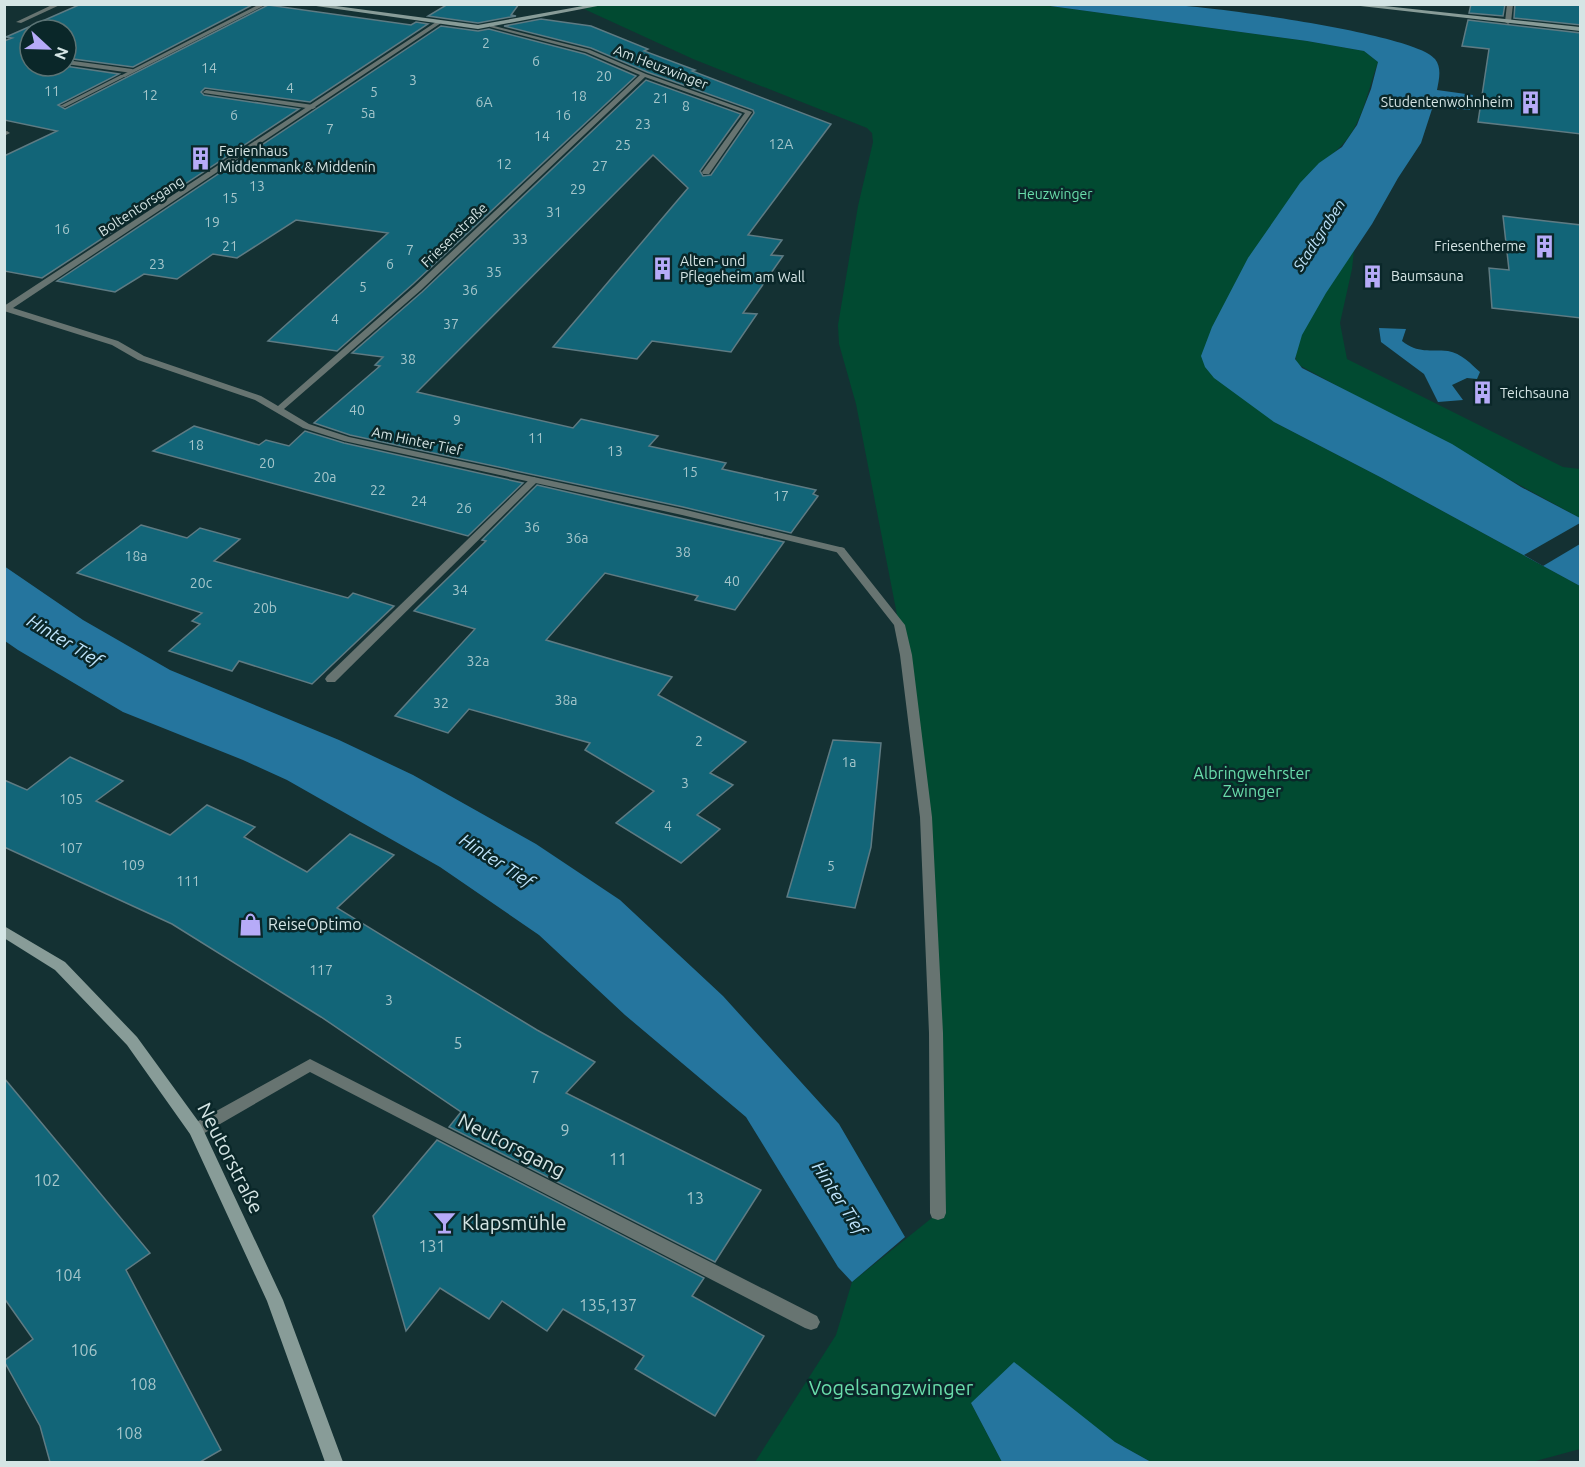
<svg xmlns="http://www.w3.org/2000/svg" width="1585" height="1467" font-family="Ubuntu,sans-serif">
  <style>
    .green { fill: #014a31 }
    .water { fill: #25759e }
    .pier { fill: #143133 }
    .building { fill: #126578; stroke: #5e7b83; stroke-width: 1.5 }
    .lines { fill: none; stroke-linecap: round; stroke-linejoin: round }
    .lane { fill: #677471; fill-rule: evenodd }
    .street { fill: #677471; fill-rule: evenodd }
    .secondary { fill: #889c98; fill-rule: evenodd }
    .labels { text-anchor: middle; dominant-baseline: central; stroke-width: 5; stroke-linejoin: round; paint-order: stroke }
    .number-label { font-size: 14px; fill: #a4c5ca }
    .far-street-label { font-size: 14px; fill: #d5e5e5; stroke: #0a2729 }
    .far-poi-label { font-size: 14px; fill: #d5e5e5; stroke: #0a2729; text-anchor: start }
    .far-park-label { font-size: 14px; fill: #69ddab; stroke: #0a2729 }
    .far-water-label { font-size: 15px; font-style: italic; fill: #bfe5fd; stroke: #0a2729 }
    .park-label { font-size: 16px; fill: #69ddab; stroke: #0a2729 }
    .poi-label { font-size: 16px; fill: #d5e5e5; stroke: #0a2729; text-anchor: start }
    .near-number-label { font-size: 16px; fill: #a4c5ca }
    .water-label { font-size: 18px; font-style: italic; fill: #bfe5fd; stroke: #0a2729 }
    .near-street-label { font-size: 20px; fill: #d5e5e5; stroke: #0a2729 }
    .near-poi-label { font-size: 20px; fill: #d5e5e5; stroke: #0a2729; text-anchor: start }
    .near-park-label { font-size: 20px; fill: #69ddab; stroke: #0a2729 }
  </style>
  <rect width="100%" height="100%" fill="#143133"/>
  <g class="green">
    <path d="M575,5H1043L1307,41L1364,51L1378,62C1366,95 1362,132 1331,155L1274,422L1382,478L1580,586V1449L1532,1462H1151L1115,1442L971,1403L1002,1462H755L836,1335L852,1282L938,1213L927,856L899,625L856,404L839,344L838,325L858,206L873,142L872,133L867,128L693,59L584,9L594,6L582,8Z"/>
    <path d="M1354,250L1352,269L1340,323L1347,359L1563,467L1580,469V518L1297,364C1287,341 1340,271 1354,250Z"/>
  </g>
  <g class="water">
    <path d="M1043,5C1085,5 1128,3 1170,5C1210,6 1417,34 1435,59C1442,68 1439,79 1437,90L1473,95L1470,110L1433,106L1421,143L1398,178L1372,224L1326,293L1302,335L1295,359L1302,368L1452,444L1521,487L1580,518V586L1382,478L1274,422L1214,378L1205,367L1201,356L1212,327L1248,258L1300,183L1319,163L1342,147L1357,125L1371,89L1378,62L1364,51L1307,41Z"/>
    <path d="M1379,328L1406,329L1402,341C1418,354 1430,349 1448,351C1461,353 1471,364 1480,372L1477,379L1467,378L1452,385L1463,400L1438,402L1424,374L1381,342Z"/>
    <polygon points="4,566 83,620 170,670 339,740 413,775 536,844 620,900 723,996 839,1124 905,1237 852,1282 838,1267 746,1117 625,1015 539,935 440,867 287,780 243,760 123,712 18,650 5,641"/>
    <polygon points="1014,1362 1115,1442 1151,1462 1002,1462 971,1403"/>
  </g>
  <polygon class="pier" points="1580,523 1580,544 1543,566 1524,555"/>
  <g class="building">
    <polygon points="81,4 254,4 133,67 66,58 66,30 30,30 30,66 65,66 119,74 58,105 65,109 268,5 411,25 416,22 428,24 310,102 205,88 201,92 204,95 299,109 42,278 4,271 4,156 57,131 4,120 4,41 12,38 6,37"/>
    <polygon points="448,4 519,4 511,15 516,16 478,23 428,16"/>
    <polygon points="1471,4 1505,4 1503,16 1469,13"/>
    <polygon points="1515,4 1581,4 1581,25 1514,18"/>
    <polygon points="541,19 591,26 648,49 644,51 695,70 692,71 831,124 748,235 782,240 771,255 783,256 743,313 757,314 731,352 652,341 637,359 553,347 688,188 653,155 417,392 573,428 581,419 658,436 649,446 726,463 722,469 816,490 813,494 818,496 791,533 683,507 350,435 314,423 380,366 375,365 383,357 352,353 422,292 646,80 741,114 700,171 703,176 711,175 754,113 753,110 647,72 591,48 504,26"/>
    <polygon points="1468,20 1581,33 1581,134 1478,122 1489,49 1462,46"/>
    <polygon points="441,26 478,31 489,29 585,54 636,76 413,284 337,351 268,341 388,233 296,220 237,258 213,254 177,279 144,274 115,292 57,281"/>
    <polygon points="1503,216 1581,225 1581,318 1492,308 1489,268 1509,270"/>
    <polygon points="194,426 259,445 266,440 289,446 305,431 344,443 523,483 468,536 153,451"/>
    <polygon points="537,485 784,542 735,610 695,600 698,596 605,573 546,640 672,677 658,695 746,742 710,773 733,785 697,815 720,829 681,863 616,823 654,791 585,750 590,743 469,709 448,733 395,716 475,629 414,611 486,541 482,540"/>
    <polygon points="141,525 187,538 200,528 240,539 214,561 348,598 353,593 394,606 312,684 239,661 232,671 169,651 200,624 192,621 202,613 77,573"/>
    <polygon points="833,740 881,743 871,847 855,908 787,897"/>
    <polygon points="70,757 123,781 96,801 170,835 207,805 255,827 244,837 307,872 350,834 394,855 337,908 537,1030 595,1062 566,1093 761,1190 715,1262 449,1127 461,1112 321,1017 172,924 4,847 4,780 27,790"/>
    <polygon points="4,1078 150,1253 126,1270 221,1450 200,1462 50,1462 40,1426 4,1361 33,1339 4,1298"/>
    <polygon points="437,1140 704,1278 692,1296 764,1336 715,1416 635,1369 644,1356 563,1309 547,1331 502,1301 489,1319 440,1288 406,1331 373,1216"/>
  </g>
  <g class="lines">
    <g class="lane">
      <polygon points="54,4 62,4 21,23 16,22"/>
      <polygon points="1507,4 1513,4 1511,22 1508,24 1505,22"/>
      <polygon points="66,60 132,69 135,71 132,73 66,64"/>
      <polygon points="121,75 126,76 65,107 60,106"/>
      <polygon points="206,90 313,105 316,107 313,109 204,93 203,92"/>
      <polygon points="4,132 7,131 10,133 4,136"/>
      <polygon points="534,477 539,480 537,482 335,682 327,682 325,679 327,676 531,478"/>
      <polygon points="840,547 844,548 905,625 912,655 932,817 943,1033 946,1213 944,1218 938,1220 932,1218 930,1213 929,1033 920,817 900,655 894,625 835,550"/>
    </g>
    <g class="street">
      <polygon points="260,4 267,4 125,77 120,76"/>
      <polygon points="436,22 441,23 13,308 118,341 144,356 261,396 278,406 415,286 640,75 586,52 490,27 490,25 590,50 646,74 752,112 709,174 703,174 702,172 745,113 645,77 421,290 284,409 309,424 349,437 682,509 844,548 845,550 844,552 840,553 682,515 344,441 303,428 255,400 138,360 112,345 4,311 4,306"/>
      <polygon points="310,1059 817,1316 820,1322 817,1328 811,1330 805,1328 310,1072 201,1135 196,1137 191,1135 188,1130 191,1125"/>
    </g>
    <g class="secondary">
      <polygon points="302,4 321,4 478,25 594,4 608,4 478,29"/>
      <polygon points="1343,4 1366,4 1580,27 1580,31"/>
      <polygon points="4,926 65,962 137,1037 201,1125 283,1300 343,1462 325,1462 267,1301 190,1134 127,1045 55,970 4,938"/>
    </g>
  </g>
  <defs>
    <symbol id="building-bare" viewBox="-9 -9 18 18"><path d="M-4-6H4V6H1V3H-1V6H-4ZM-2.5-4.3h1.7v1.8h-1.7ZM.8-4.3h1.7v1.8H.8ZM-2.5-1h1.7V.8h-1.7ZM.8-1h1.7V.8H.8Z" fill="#b6abf8" stroke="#0a2729" stroke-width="2.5" paint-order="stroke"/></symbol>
    <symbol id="shop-bare" viewBox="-9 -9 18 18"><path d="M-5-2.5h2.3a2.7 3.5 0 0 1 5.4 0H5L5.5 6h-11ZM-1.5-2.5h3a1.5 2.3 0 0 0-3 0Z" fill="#b6abf8" stroke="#0a2729" stroke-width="2.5" paint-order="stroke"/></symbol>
    <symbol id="bar-bare" viewBox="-9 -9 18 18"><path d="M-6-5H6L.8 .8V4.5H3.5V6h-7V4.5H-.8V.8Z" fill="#b6abf8" stroke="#0a2729" stroke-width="2.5" paint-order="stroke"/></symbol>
  </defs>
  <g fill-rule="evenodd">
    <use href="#building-bare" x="1514" y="86" width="33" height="33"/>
    <use href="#building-bare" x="184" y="142" width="33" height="33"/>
    <use href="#building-bare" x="1528" y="230" width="33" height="33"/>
    <use href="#building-bare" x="646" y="252" width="33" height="33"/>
    <use href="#building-bare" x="1356" y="260" width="33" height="33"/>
    <use href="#building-bare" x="1466" y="376" width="33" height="33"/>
    <use href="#shop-bare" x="234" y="908" width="33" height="33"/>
    <use href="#bar-bare" x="428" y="1206" width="33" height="33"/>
  </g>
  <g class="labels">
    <g class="number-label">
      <text x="486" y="43">2</text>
      <text x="536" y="61">6</text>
      <text x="209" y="68">14</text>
      <text x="604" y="76">20</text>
      <text x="413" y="80">3</text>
      <text x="290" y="88">4</text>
      <text x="52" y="91">11</text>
      <text x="374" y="92">5</text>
      <text x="150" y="95">12</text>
      <text x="579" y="96">18</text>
      <text x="661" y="98">21</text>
      <text x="484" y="102">6A</text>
      <text x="686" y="106">8</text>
      <text x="368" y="113">5a</text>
      <text x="234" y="115">6</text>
      <text x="563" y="115">16</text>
      <text x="643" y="124">23</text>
      <text x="330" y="129">7</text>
      <text x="542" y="136">14</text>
      <text x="781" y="144">12A</text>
      <text x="623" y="145">25</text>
      <text x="504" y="164">12</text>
      <text x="600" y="166">27</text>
      <text x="257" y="186">13</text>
      <text x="578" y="189">29</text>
      <text x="230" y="198">15</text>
      <text x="554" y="212">31</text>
      <text x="212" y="222">19</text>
      <text x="62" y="229">16</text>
      <text x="520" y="239">33</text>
      <text x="230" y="246">21</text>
      <text x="410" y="250">7</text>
      <text x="157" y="264">23</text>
      <text x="390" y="264">6</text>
      <text x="494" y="272">35</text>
      <text x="363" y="287">5</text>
      <text x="470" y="290">36</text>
      <text x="335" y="319">4</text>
      <text x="451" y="324">37</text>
      <text x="408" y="359">38</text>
      <text x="357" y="410">40</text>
      <text x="457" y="420">9</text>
      <text x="536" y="438">11</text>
      <text x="196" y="445">18</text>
      <text x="615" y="451">13</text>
      <text x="267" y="463">20</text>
      <text x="690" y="472">15</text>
      <text x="325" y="477">20a</text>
      <text x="378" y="490">22</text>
      <text x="781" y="496">17</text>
      <text x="419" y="501">24</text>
      <text x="464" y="508">26</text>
      <text x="532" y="527">36</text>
      <text x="577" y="538">36a</text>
      <text x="683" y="552">38</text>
      <text x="136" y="556">18a</text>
      <text x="732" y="581">40</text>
      <text x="201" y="583">20c</text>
      <text x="460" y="590">34</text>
      <text x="265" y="608">20b</text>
      <text x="478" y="661">32a</text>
      <text x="566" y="700">38a</text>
      <text x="441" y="703">32</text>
      <text x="699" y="741">2</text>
      <text x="849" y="762">1a</text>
      <text x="685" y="783">3</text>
      <text x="71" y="799">105</text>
      <text x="668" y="826">4</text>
      <text x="71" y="848">107</text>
      <text x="133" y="865">109</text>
      <text x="831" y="866">5</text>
      <text x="188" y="881">111</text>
      <text x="321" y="970">117</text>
      <text x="389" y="1000">3</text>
    </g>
    <g class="far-street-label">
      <text transform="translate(661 67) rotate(21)">Am Heuzwinger</text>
      <text transform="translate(141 206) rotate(-33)">Boltentorsgang</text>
      <text transform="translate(454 235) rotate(-44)">Friesenstraße</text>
      <text transform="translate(417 441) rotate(12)">Am Hinter Tief</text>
    </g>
    <g class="far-poi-label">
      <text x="1513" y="102" text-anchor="end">Studentenwohnheim</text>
      <text x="219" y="151">Ferienhaus<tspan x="219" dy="16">Middenmank &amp; Middenin</tspan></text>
      <text x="1526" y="246" text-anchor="end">Friesentherme</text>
      <text x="680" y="261">Alten- und<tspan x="680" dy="16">Pflegeheim am Wall</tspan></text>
      <text x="1391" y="276">Baumsauna</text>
      <text x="1500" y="393">Teichsauna</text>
    </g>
    <g class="far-park-label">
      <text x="1055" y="194">Heuzwinger</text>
    </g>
    <g class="far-water-label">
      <text transform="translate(1319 235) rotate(-57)">Stadtgraben</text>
    </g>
    <g class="park-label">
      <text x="1252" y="773">Albringwehrster<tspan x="1252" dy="18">Zwinger</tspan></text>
    </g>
    <g class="poi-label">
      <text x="268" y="924">ReiseOptimo</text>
    </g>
    <g class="near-number-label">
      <text x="458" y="1043">5</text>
      <text x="535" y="1077">7</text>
      <text x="565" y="1130">9</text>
      <text x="618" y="1159">11</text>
      <text x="47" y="1180">102</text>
      <text x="695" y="1198">13</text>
      <text x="432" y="1246">131</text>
      <text x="68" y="1275">104</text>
      <text x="608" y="1305">135,137</text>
      <text x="84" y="1350">106</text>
      <text x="143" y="1384">108</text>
      <text x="129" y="1433">108</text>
    </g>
    <g class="water-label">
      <text transform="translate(65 640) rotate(31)">Hinter Tief</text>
      <text transform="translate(497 860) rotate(33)">Hinter Tief</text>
      <text transform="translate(840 1198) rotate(57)">Hinter Tief</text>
    </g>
    <g class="near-street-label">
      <text transform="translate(512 1145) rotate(27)">Neutorsgang</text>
      <text transform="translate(231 1158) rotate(63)">Neutorstraße</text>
    </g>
    <g class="near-poi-label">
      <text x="462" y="1222">Klapsmühle</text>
    </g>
    <g class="near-park-label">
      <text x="891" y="1387">Vogelsangzwinger</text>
    </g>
  </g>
  <rect width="1585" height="1467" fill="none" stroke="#d5e5e5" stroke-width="12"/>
  <g transform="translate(48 48) rotate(112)"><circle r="28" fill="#0a2729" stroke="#5b7374" stroke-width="1.5"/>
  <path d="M0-4.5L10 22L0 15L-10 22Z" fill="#b6abf8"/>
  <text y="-9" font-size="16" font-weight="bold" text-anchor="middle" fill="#d5e5e5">N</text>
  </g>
</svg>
